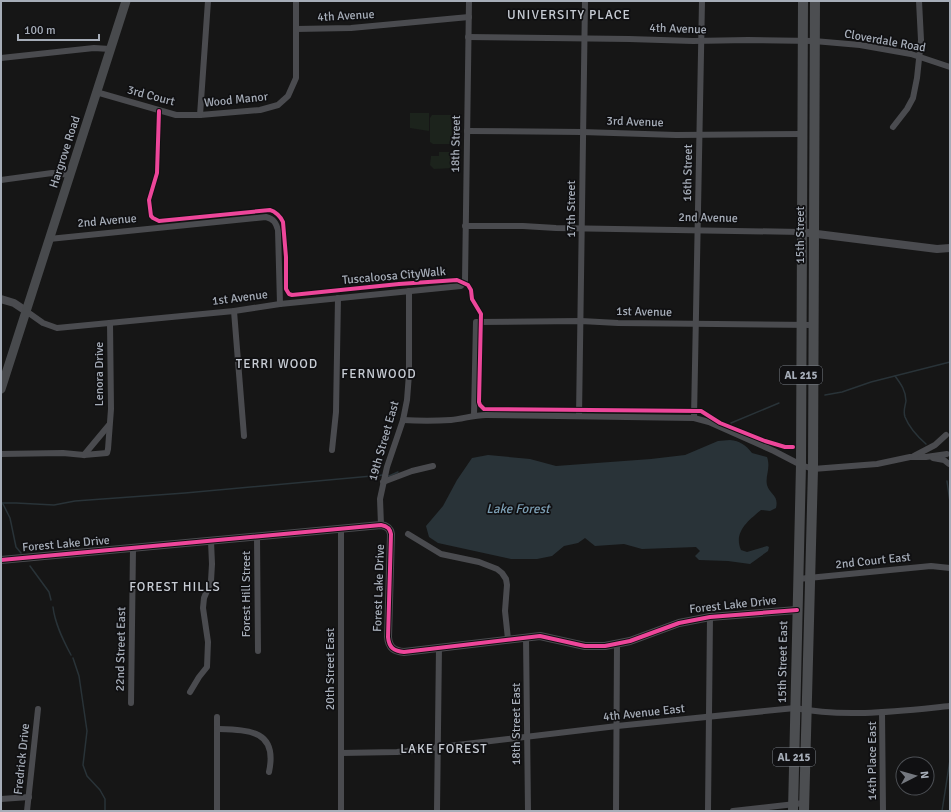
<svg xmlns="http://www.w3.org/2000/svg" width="951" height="812" font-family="Signika,sans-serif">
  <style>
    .green { fill: #1c231c }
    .water { fill: #293338 }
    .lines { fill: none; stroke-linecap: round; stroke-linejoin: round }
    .stream { stroke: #293338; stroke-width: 1.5 }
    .minor { stroke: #4a4b4f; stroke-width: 6 }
    .tertiary { stroke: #4a4b4f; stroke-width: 8 }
    .secondary { stroke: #484a4d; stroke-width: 9 }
    .primary { stroke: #4c4e51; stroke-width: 10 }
    .cycleway-casing { stroke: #101012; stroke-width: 6 }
    .cycleway { stroke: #ed469a; stroke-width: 4 }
    .labels { text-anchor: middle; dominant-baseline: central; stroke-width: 3.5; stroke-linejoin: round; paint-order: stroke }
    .shield { fill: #101012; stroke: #797e86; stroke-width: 1 }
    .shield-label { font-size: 11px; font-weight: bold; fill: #a6adb8 }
    .street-label { font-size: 12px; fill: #a6adb8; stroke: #101012 }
    .neighbourhood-label { font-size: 13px; letter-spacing: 1px; fill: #c7ccd4; stroke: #101012 }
    .water-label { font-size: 13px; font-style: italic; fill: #7c9fb4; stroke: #101012 }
  </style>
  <rect width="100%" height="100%" fill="#161616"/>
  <g class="green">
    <polygon points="410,113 429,113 429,131 410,128"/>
    <polygon points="432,115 451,115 452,141 451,144 433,144 430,142 430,118"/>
    <polygon points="439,152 451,152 453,154 454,168 434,169 430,165 431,156 439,156"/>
  </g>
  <path class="water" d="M730,440C740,441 746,445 752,453L767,457C771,468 765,476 767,485C770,495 779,495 776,508L770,511L761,510C749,520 733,532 741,550L747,552L767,546L769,547L768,551L750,564L728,561L699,560L695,556L700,551L696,547L642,549L624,544L595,546L585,538L578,543L564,546L552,556L537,559H511L438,543L429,537L426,526L443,506L457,480L472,458L488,455L530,459L556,466L651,459L685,455L718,441Z"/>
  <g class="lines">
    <g class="stream">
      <path d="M895,376C901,384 906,391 906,401C905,407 903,411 905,417C909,427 918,437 926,444"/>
      <polyline points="825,395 842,392 871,382 950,362"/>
      <polyline points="731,423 779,403"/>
      <polyline points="386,476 389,476 398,472"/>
      <polyline points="947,481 950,502"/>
      <polyline points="1,503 16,503 54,505 75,501 185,493 383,475"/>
      <polyline points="3,504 10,518 16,547 21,553"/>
      <polyline points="30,566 49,592 51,600"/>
      <path d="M53,607C55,624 63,640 71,655"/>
      <polyline points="73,658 79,676 87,731 83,765 87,776 100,790 105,799 105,811"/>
      <polyline points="942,811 950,760"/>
    </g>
    <g class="minor">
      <polyline points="296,29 351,28 469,17"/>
      <polyline points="468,37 629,39 693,41 748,40 814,41 860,45 911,54 950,67"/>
      <polyline points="1,58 94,48 110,49"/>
      <polyline points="96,92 176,115 200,115 260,110 278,105 288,96 296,78 296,1"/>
      <polyline points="200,115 208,1"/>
      <polyline points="893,127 907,109 913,98 917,78 921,40 919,1"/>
      <polyline points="467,131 582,132 676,135 802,134"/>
      <polyline points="1,180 52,173 71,175"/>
      <polyline points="465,226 523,226 556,228 801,232"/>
      <path d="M49,239L266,217C274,219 276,223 278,230L280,304"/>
      <polyline points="26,311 43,323 57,328 234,311 280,304 461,286 465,281 469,1"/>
      <polyline points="234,311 244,436"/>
      <polyline points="474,415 476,322 581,321 618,323 813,325"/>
      <polyline points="579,416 585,1"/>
      <polyline points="694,418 702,1"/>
      <path d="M403,420C419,421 435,421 451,420C463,419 473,415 486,415L694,418L709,422L774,451L801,465L813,469L877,464L910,457H926L947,454"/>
      <polyline points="332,450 336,412 338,298"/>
      <polyline points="1,454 63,453 84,455 107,453 108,449 111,409 110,323"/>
      <polyline points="84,455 109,425"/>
      <polyline points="914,456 935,445 946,435"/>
      <polyline points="933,458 944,460 949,464"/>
      <polyline points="383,482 412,471 433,466"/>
      <polyline points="381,525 380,499 387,467 403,420 407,400 409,374 409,291"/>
      <polyline points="408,534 441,554 479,562 497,569 502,573 506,579 507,585 505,611 508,639"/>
      <polyline points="257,537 258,651"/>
      <polyline points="798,579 931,566 950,568"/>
      <polyline points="526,637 528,811"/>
      <polyline points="190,692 199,677 207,667 208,642 203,608 204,598 211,581 212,564 211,541"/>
      <polyline points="131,703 133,548"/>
      <polyline points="882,712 883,811"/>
      <polyline points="217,717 217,811"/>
      <path d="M217,729C249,730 278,730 269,772"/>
      <path d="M341,753L397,752L423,749L617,726L795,708C845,718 899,711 950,706"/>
      <polyline points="1,799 29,797"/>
      <polyline points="27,811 38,709"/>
      <polyline points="341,811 341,528"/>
      <polyline points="437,811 439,647"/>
      <polyline points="616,811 617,645"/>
      <polyline points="708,811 710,617"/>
      <polyline points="733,811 804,803"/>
    </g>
    <g class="tertiary">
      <polyline points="801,232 937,249 950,248"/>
      <polyline points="1,299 14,303 26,311"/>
      <path d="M1,560L381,525C387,526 390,528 391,534L388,637C389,648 394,651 404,652L540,636L585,646H605L630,641L679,623L710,617L797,610"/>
    </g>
    <polyline class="secondary" points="1,389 126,1"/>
    <g class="primary">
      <polyline points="793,811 801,465 803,1"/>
      <polyline points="804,811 813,469 815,1"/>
    </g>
    <defs>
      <g id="cycleway">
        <path d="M159,111L157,173L149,200L151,216L153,218L159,221L270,210C275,211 281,217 283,222L286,257V289L289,294L292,295L399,284L457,280L468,285L471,290L472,299L481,314L479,402L480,405L484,409L701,411L720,423L765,441L785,447H793"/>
        <path d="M1,560L381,525C387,526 390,528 391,534L388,637C389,648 394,651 404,652L540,636L585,646H605L630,641L679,623L710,617L797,610"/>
      </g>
    </defs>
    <use href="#cycleway" class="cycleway-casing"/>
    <use href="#cycleway" class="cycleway"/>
  </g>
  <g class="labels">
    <g class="shield">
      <rect x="780" y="366" width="42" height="18" rx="3"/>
      <rect x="773" y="748" width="42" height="18" rx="3"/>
    </g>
    <g class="shield-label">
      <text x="801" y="375">AL 215</text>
      <text x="794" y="757">AL 215</text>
    </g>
    <g class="street-label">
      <text transform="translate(346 16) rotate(-3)">4th Avenue</text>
      <text transform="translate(678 29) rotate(2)">4th Avenue</text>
      <text transform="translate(885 41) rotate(10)">Cloverdale Road</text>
      <text transform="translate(151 96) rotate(15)">3rd Court</text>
      <text transform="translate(236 100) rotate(-6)">Wood Manor</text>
      <text transform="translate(635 122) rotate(2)">3rd Avenue</text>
      <text transform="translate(456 144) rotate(-89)">18th Street</text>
      <text transform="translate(65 152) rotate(-72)">Hargrove Road</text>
      <text transform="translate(688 173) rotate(-89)">16th Street</text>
      <text transform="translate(571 209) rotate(-90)">17th Street</text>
      <text transform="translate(708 218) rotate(1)">2nd Avenue</text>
      <text transform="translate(107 221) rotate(-5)">2nd Avenue</text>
      <text transform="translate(800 235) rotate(-90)">15th Street</text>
      <text transform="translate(394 276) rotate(-5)">Tuscaloosa CityWalk</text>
      <text transform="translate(240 298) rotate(-7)">1st Avenue</text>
      <text transform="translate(644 312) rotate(1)">1st Avenue</text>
      <text transform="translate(99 374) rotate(-90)">Lenora Drive</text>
      <text transform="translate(384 441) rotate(-74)">19th Street East</text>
      <text transform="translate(66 544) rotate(-5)">Forest Lake Drive</text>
      <text transform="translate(873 561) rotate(-6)">2nd Court East</text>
      <text transform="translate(379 588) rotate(-88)">Forest Lake Drive</text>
      <text transform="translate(246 594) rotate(-90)">Forest Hill Street</text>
      <text transform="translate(733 605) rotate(-6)">Forest Lake Drive</text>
      <text transform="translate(121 649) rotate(-89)">22nd Street East</text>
      <text transform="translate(783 662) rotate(-89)">15th Street East</text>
      <text transform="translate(330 669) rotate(-90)">20th Street East</text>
      <text transform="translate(644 713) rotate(-6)">4th Avenue East</text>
      <text transform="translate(516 724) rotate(-90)">18th Street East</text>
      <text transform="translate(22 759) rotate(-84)">Fredrick Drive</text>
      <text transform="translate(872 761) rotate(-90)">14th Place East</text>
    </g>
    <g class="neighbourhood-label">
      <text x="569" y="15">UNIVERSITY PLACE</text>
      <text x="277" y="364">TERRI WOOD</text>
      <text x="379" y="374">FERNWOOD</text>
      <text x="175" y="587">FOREST HILLS</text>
      <text x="444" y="749">LAKE FOREST</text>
    </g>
    <g class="water-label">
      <text x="518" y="509">Lake Forest</text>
    </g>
  </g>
  <rect width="951" height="812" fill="none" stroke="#a6adb8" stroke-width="4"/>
  <g transform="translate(915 776) rotate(84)"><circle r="19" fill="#101012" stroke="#4c4f54"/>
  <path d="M0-3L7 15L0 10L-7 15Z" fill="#74787f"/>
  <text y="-6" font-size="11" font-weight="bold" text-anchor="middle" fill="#a6adb8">N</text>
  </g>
  <path d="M18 34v6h81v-6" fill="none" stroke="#a6adb8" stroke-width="2"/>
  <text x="24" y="34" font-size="12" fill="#a6adb8" stroke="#101012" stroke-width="3" paint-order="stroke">100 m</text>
</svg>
